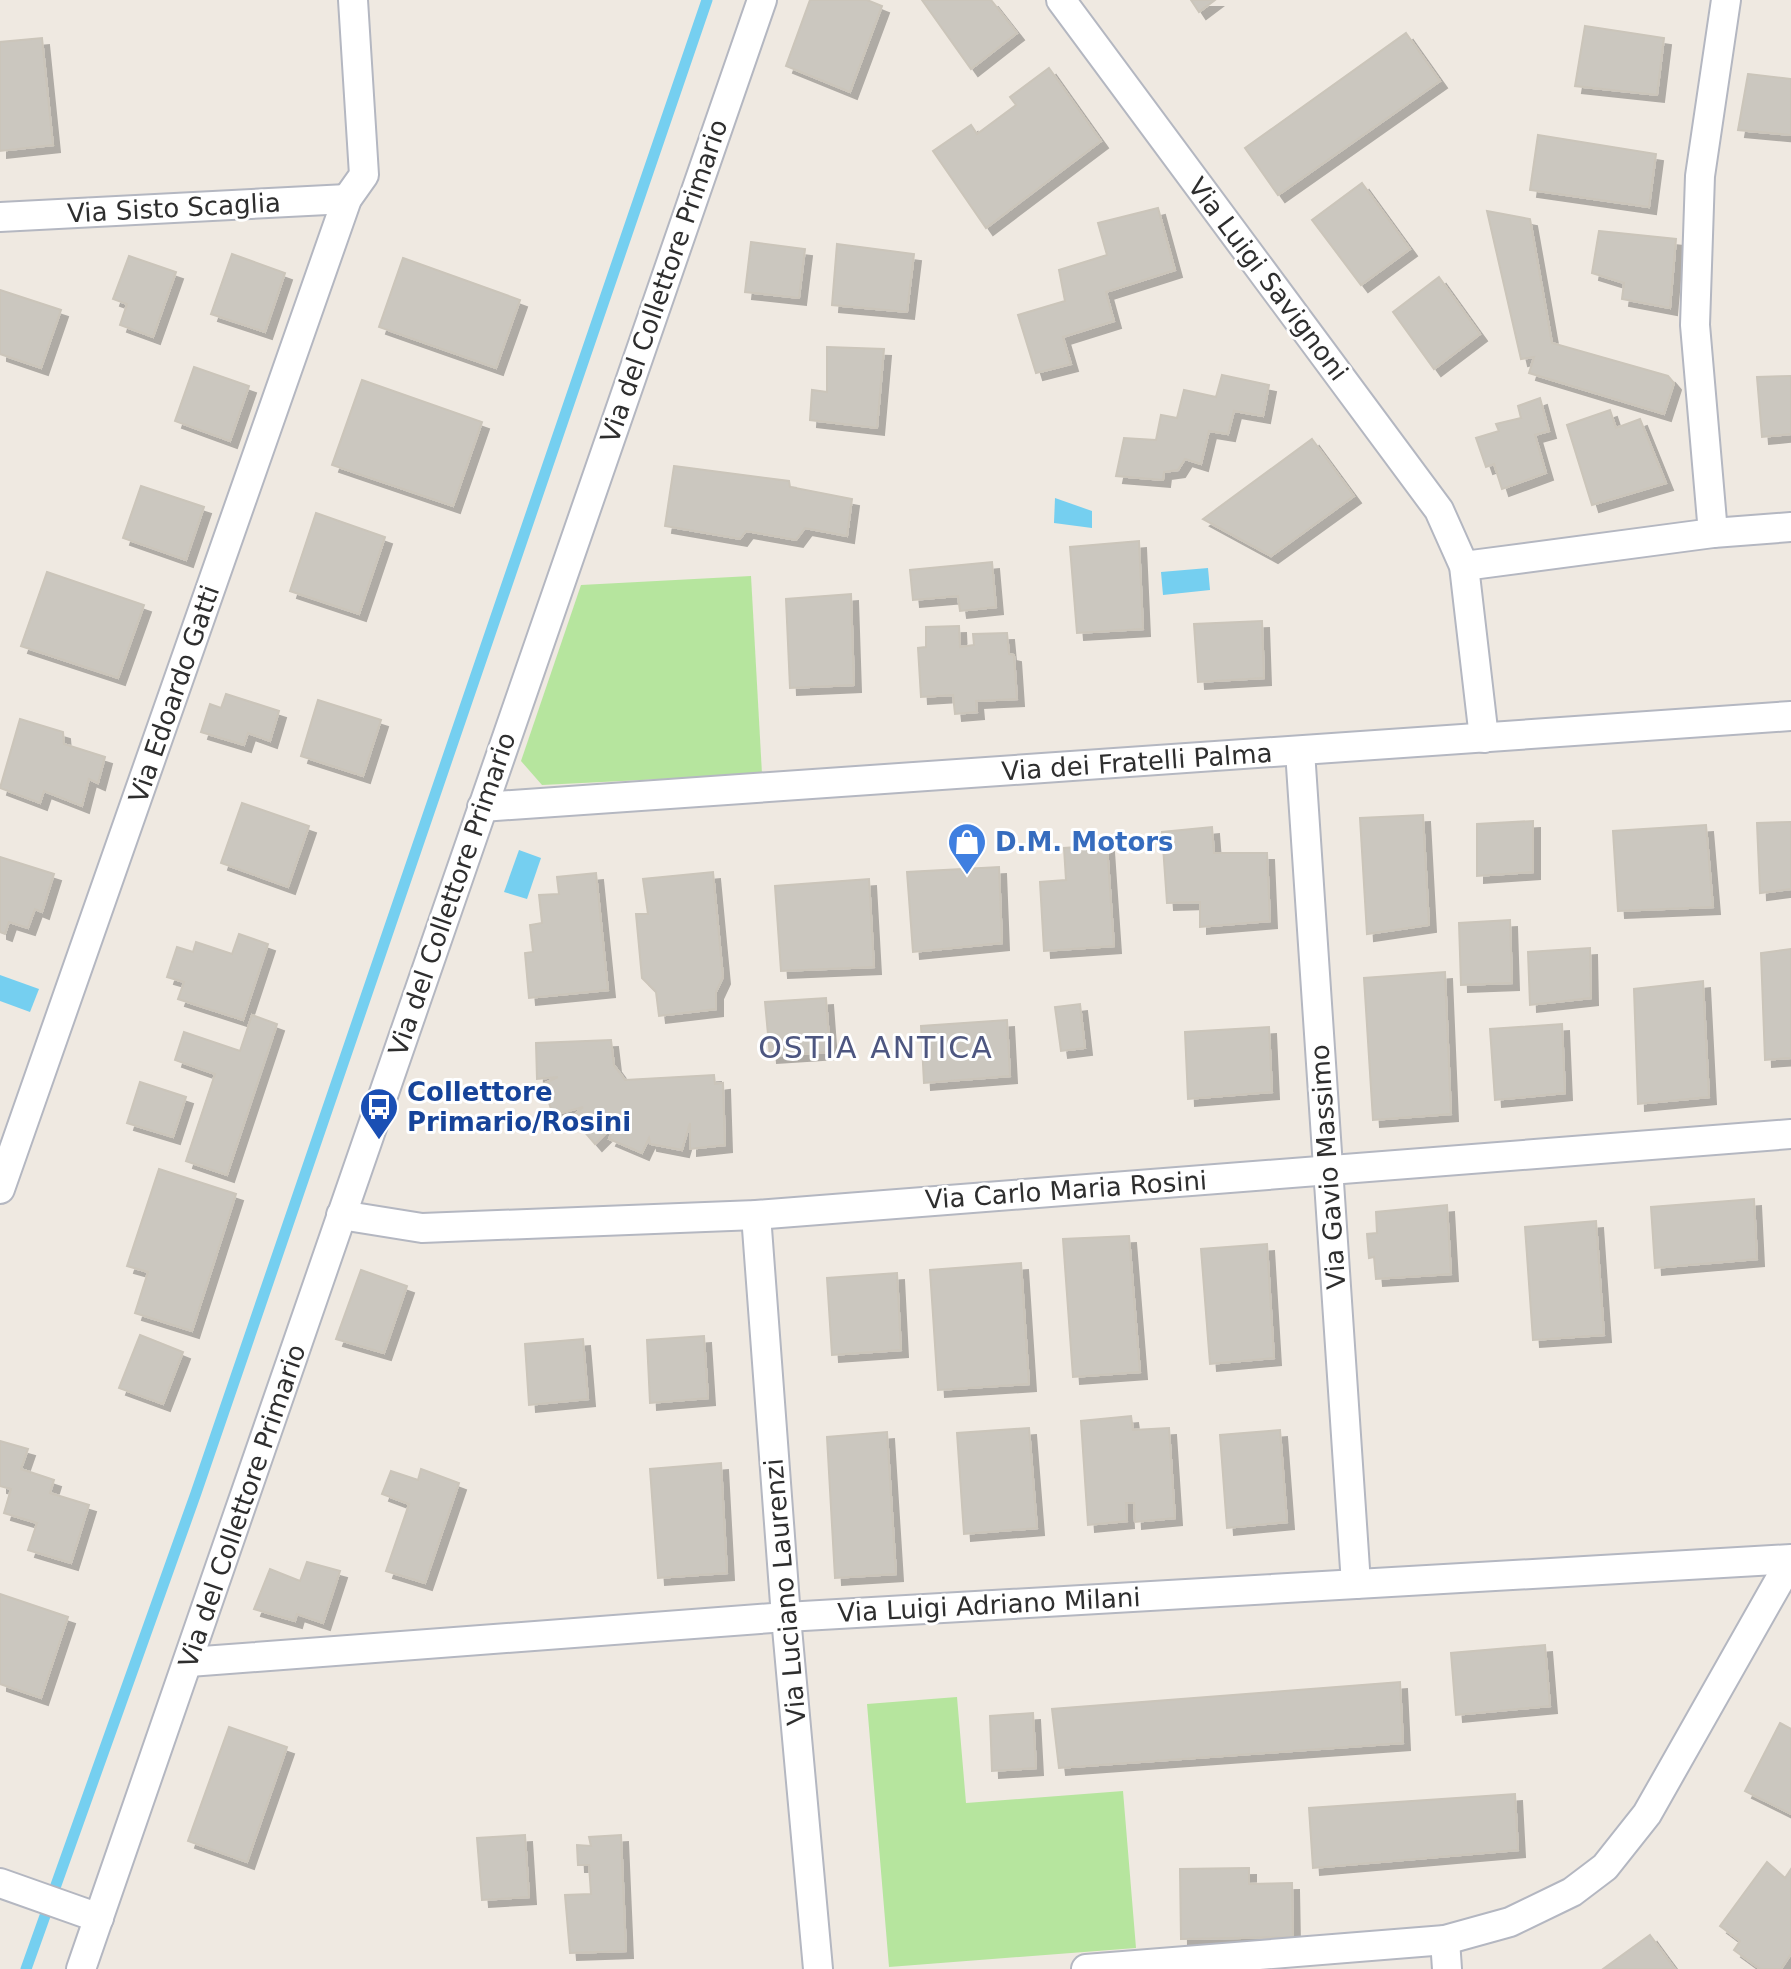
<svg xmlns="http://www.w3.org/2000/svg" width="1791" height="1969" font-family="'DejaVu Sans',sans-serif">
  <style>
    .green { fill: #b6e59e }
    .water { fill: #75cff0 }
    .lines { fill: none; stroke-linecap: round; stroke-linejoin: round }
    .stream { stroke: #75cff0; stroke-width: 11 }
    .building { fill: #cbc7bf; stroke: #cbc5ba; stroke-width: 2; filter: url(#shadow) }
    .street-casing { stroke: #b4b7c1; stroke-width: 32 }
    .street { stroke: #fff; stroke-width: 28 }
    .labels { text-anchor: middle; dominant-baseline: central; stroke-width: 6; stroke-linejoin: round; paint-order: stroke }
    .street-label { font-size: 26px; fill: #2e2e2e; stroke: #fff }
    .shop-label { font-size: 26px; font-weight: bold; fill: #366cbe; stroke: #fff; text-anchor: start }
    .transit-label { font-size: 26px; font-weight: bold; fill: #164399; stroke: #fff; text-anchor: start }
    .quarter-label { font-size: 30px; letter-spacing: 2px; fill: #4d5680; stroke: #fff }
  </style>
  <defs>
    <filter id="shadow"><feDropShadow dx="7" dy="7" stdDeviation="0" flood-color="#0004"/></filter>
  </defs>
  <rect width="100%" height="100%" fill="#efe9e1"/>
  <g class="green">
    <polygon points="751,576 762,774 542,785 521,761 581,585"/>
    <polygon points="957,1697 966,1803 1123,1791 1136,1948 889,1967 867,1704"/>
  </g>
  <g class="water">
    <polygon points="1055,498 1092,511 1092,528 1054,523"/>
    <polygon points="1208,568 1210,590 1163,595 1161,572"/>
    <polygon points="519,850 541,858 527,899 504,892"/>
    <polygon points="0,975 39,989 30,1012 0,1001"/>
  </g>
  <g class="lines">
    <polyline class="stream" points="26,1969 196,1493 707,0"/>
  </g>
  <g class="building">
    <polygon points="810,0 867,0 882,6 850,92 786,66"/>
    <polygon points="922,0 991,0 1017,33 971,69"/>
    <polygon points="1191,0 1215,0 1199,12"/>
    <polygon points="1585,26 1664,38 1657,95 1575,86"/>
    <polygon points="1406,33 1440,81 1278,195 1245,148"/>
    <polygon points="42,38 53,145 0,151 0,42"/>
    <polygon points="1049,68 1101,141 986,228 933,151 971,125 977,134 1016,105 1010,97"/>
    <polygon points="1748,74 1791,79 1791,135 1738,130"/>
    <polygon points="1538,135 1656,154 1649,207 1530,190"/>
    <polygon points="1362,183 1410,249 1361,285 1312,220"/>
    <polygon points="1158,208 1175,270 1106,292 1114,321 1063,337 1071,364 1036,373 1018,315 1065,301 1059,270 1107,255 1098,223"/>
    <polygon points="1487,211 1530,219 1552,343 1668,376 1674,383 1664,414 1529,373 1534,357 1521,359"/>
    <polygon points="1599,231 1676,239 1670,308 1622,299 1624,283 1592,273"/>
    <polygon points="751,242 805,249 799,298 745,292"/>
    <polygon points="837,244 914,254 907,312 832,305"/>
    <polygon points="232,254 285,273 265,332 211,314"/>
    <polygon points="129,256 176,272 153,337 120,325 127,304 113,299"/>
    <polygon points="403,258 520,300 496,368 379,327"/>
    <polygon points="1439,277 1480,334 1434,369 1393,312"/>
    <polygon points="0,290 61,310 41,368 0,354"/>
    <polygon points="827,347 884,349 877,428 810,420 812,390 827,392"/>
    <polygon points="194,367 249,386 230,441 175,421"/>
    <polygon points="1222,375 1269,385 1263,416 1234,411 1228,434 1209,431 1201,464 1185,459 1178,470 1164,472 1163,480 1116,476 1124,438 1156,440 1161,415 1177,418 1184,390 1216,397"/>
    <polygon points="1791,376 1791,434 1762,437 1757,377"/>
    <polygon points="362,380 482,422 453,506 332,465"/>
    <polygon points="1540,398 1549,431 1535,435 1546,473 1502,489 1494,464 1486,467 1476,438 1499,431 1496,424 1521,418 1518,406"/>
    <polygon points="1610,410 1616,428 1640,419 1666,483 1592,505 1567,425"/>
    <polygon points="1312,439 1354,496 1271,556 1203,519"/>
    <polygon points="674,466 789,481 790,487 852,499 847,536 805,528 796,540 746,531 740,539 665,526"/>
    <polygon points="141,486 204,507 186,560 123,538"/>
    <polygon points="316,513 385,537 359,614 290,591"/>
    <polygon points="1139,541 1143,629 1077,633 1070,547"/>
    <polygon points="992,562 996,607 960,611 958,596 913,600 910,570"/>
    <polygon points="47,572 144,605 118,678 21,646"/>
    <polygon points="851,594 854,685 790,688 786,599"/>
    <polygon points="1262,621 1264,678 1198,682 1194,624"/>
    <polygon points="959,626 960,647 974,645 973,634 1007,633 1009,654 1014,655 1017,699 976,701 977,712 955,714 953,695 921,697 918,648 926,647 926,627"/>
    <polygon points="226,694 279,711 270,741 248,733 244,745 201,732 210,704 221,708"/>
    <polygon points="318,700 381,720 363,776 301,756"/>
    <polygon points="20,719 63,732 64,744 105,757 98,783 89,779 82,806 44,791 40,803 0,788"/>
    <polygon points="242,803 309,826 288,887 221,863"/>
    <polygon points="1423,815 1429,925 1367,934 1360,818"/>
    <polygon points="1533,821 1533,872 1477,876 1477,824"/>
    <polygon points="1791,822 1791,889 1760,893 1757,823"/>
    <polygon points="1706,825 1713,907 1618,911 1613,831"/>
    <polygon points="1212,827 1214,853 1267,853 1270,921 1200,927 1200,902 1167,903 1162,832"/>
    <polygon points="1107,845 1114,946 1044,951 1040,882 1066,880 1064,848"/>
    <polygon points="0,857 54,874 42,912 35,909 28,928 9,922 5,934 0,932"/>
    <polygon points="999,867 1002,943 913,952 907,872"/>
    <polygon points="713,872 723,977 716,992 716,1009 659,1016 656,992 642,978 636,914 648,914 643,879"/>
    <polygon points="596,873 608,990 529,998 525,953 533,952 530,925 542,923 539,895 559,894 557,877"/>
    <polygon points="869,879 874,967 781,971 775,886"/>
    <polygon points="1510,920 1512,983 1461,985 1459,923"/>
    <polygon points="239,934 268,944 243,1020 178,999 184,982 167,977 177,947 193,952 196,942 232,954"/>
    <polygon points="1590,948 1591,998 1530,1005 1528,952"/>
    <polygon points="1791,949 1791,1058 1765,1060 1761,953"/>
    <polygon points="1445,972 1451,1114 1373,1120 1364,978"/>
    <polygon points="1703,981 1709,1097 1638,1104 1634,989"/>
    <polygon points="826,998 830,1052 770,1056 765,1002"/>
    <polygon points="1080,1004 1085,1048 1061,1051 1055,1007"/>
    <polygon points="252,1015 277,1024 227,1175 186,1161 215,1074 175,1060 184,1032 240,1051"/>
    <polygon points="1007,1020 1010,1076 924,1083 921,1026"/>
    <polygon points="1562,1024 1565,1093 1495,1100 1490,1029"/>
    <polygon points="1269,1027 1272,1092 1188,1099 1185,1032"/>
    <polygon points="611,1040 614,1065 625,1080 714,1075 715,1084 723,1083 725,1145 690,1149 690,1123 682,1150 650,1144 649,1138 642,1153 609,1139 616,1123 595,1144 572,1117 583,1107 553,1115 543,1084 558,1077 537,1079 536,1043"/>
    <polygon points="140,1082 186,1097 173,1137 127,1123"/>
    <polygon points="159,1169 236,1194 192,1331 135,1313 148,1272 127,1266"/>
    <polygon points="1754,1199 1757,1259 1655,1268 1651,1207"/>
    <polygon points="1447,1205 1451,1274 1376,1279 1374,1257 1369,1258 1367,1234 1377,1233 1376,1212"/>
    <polygon points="1596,1221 1604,1335 1533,1340 1525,1227"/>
    <polygon points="1129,1236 1140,1372 1073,1377 1063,1239"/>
    <polygon points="1267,1244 1274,1358 1210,1364 1201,1249"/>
    <polygon points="1021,1263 1029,1384 938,1390 930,1270"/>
    <polygon points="361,1270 407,1286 384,1353 336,1339"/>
    <polygon points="897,1273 901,1350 832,1355 827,1278"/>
    <polygon points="140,1335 183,1352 163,1404 119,1388"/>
    <polygon points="704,1336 708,1398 650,1403 647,1340"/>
    <polygon points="583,1339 588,1399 529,1405 525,1344"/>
    <polygon points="1131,1416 1133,1430 1169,1428 1175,1518 1135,1522 1134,1503 1126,1503 1127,1521 1088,1525 1081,1421"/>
    <polygon points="1029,1428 1037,1528 964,1534 957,1433"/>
    <polygon points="1280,1430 1287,1522 1227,1528 1220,1435"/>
    <polygon points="887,1432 896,1574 835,1578 827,1437"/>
    <polygon points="0,1441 28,1449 21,1469 54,1480 50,1493 89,1505 71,1563 28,1550 37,1523 4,1513 11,1489 0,1486"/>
    <polygon points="721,1463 727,1573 658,1578 650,1469"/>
    <polygon points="421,1469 459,1483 425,1583 386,1571 409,1504 382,1494 391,1471 418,1480"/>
    <polygon points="307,1562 340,1571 323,1623 297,1614 295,1621 254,1609 270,1569 300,1581"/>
    <polygon points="0,1594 68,1617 41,1698 0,1684"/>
    <polygon points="1545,1645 1550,1706 1456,1715 1451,1653"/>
    <polygon points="1400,1682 1403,1743 1059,1768 1052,1709"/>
    <polygon points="1033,1713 1036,1768 992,1771 990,1716"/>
    <polygon points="1780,1723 1791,1729 1791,1814 1745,1791"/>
    <polygon points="229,1727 287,1747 247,1862 188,1841"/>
    <polygon points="1515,1794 1518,1850 1313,1868 1309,1808"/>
    <polygon points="525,1835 529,1897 482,1900 477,1838"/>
    <polygon points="621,1835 626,1951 570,1953 565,1895 591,1894 589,1865 578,1865 577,1845 591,1846 589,1837"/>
    <polygon points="1767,1862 1785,1878 1791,1869 1791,1954 1781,1969 1760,1969 1734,1950 1740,1941 1720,1926"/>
    <polygon points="1249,1868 1249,1884 1292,1883 1293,1937 1181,1939 1180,1869"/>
    <polygon points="1650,1935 1675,1969 1603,1969"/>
  </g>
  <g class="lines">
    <defs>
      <g id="street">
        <polyline points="1061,0 1439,510 1464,566 1484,738"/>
        <polyline points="0,217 347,199"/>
        <polyline points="1713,533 1695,325 1700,176 1726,0"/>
        <polyline points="1464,566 1713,533 1791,527"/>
        <polyline points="1300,751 1356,1584"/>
        <polyline points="482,807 1791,716"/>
        <polyline points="0,1189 347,199 364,175 353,0"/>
        <polyline points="341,1215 422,1228 756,1215 1791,1134"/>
        <polyline points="756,1215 786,1617 818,1969"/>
        <polyline points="189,1662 786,1617 1791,1559"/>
        <polyline points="0,1883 99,1918"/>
        <polyline points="1445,1940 1447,1969"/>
        <polyline points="81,1969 762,0"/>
        <polyline points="1086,1969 1445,1940 1510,1922 1572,1892 1605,1867 1647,1814 1791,1560"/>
      </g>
    </defs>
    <use href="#street" class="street-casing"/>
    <use href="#street" class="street"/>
  </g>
  <defs>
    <symbol id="shop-pin" viewBox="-11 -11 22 30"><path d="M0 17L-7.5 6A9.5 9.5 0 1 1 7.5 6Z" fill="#3f7fe0" stroke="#fff"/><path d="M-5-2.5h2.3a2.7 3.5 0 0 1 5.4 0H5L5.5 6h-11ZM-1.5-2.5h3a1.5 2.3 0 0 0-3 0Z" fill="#fff"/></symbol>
    <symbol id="bus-pin" viewBox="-11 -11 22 30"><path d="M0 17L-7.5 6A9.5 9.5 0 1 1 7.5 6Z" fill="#1a4fb4" stroke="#fff"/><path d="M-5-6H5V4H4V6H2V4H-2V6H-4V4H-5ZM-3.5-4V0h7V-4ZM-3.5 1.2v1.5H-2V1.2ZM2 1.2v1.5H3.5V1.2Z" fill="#fff"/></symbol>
  </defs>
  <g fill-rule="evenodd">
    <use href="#shop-pin" x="945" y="820" width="44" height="60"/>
    <use href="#bus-pin" x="357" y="1085" width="44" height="60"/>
  </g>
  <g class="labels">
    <g class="street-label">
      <text transform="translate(174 208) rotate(-3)">Via Sisto Scaglia</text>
      <text transform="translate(1268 279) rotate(53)">Via Luigi Savignoni</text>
      <text transform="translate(664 281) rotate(-71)">Via del Collettore Primario</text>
      <text transform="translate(174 694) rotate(-71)">Via Edoardo Gatti</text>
      <text transform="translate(1137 762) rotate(-4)">Via dei Fratelli Palma</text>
      <text transform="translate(452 894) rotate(-71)">Via del Collettore Primario</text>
      <text transform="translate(1328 1167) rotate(-94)">Via Gavio Massimo</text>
      <text transform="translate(1066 1190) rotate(-4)">Via Carlo Maria Rosini</text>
      <text transform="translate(242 1506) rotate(-71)">Via del Collettore Primario</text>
      <text transform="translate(785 1592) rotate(-95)">Via Luciano Laurenzi</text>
      <text transform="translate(989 1605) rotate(-3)">Via Luigi Adriano Milani</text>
    </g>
    <g class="shop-label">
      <text x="995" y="842">D.M. Motors</text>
    </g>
    <g class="transit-label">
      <text x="407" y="1092">Collettore<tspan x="407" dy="30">Primario/Rosini</tspan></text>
    </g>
    <g class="quarter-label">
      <text x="876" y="1047">OSTIA ANTICA</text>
    </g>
  </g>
</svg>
